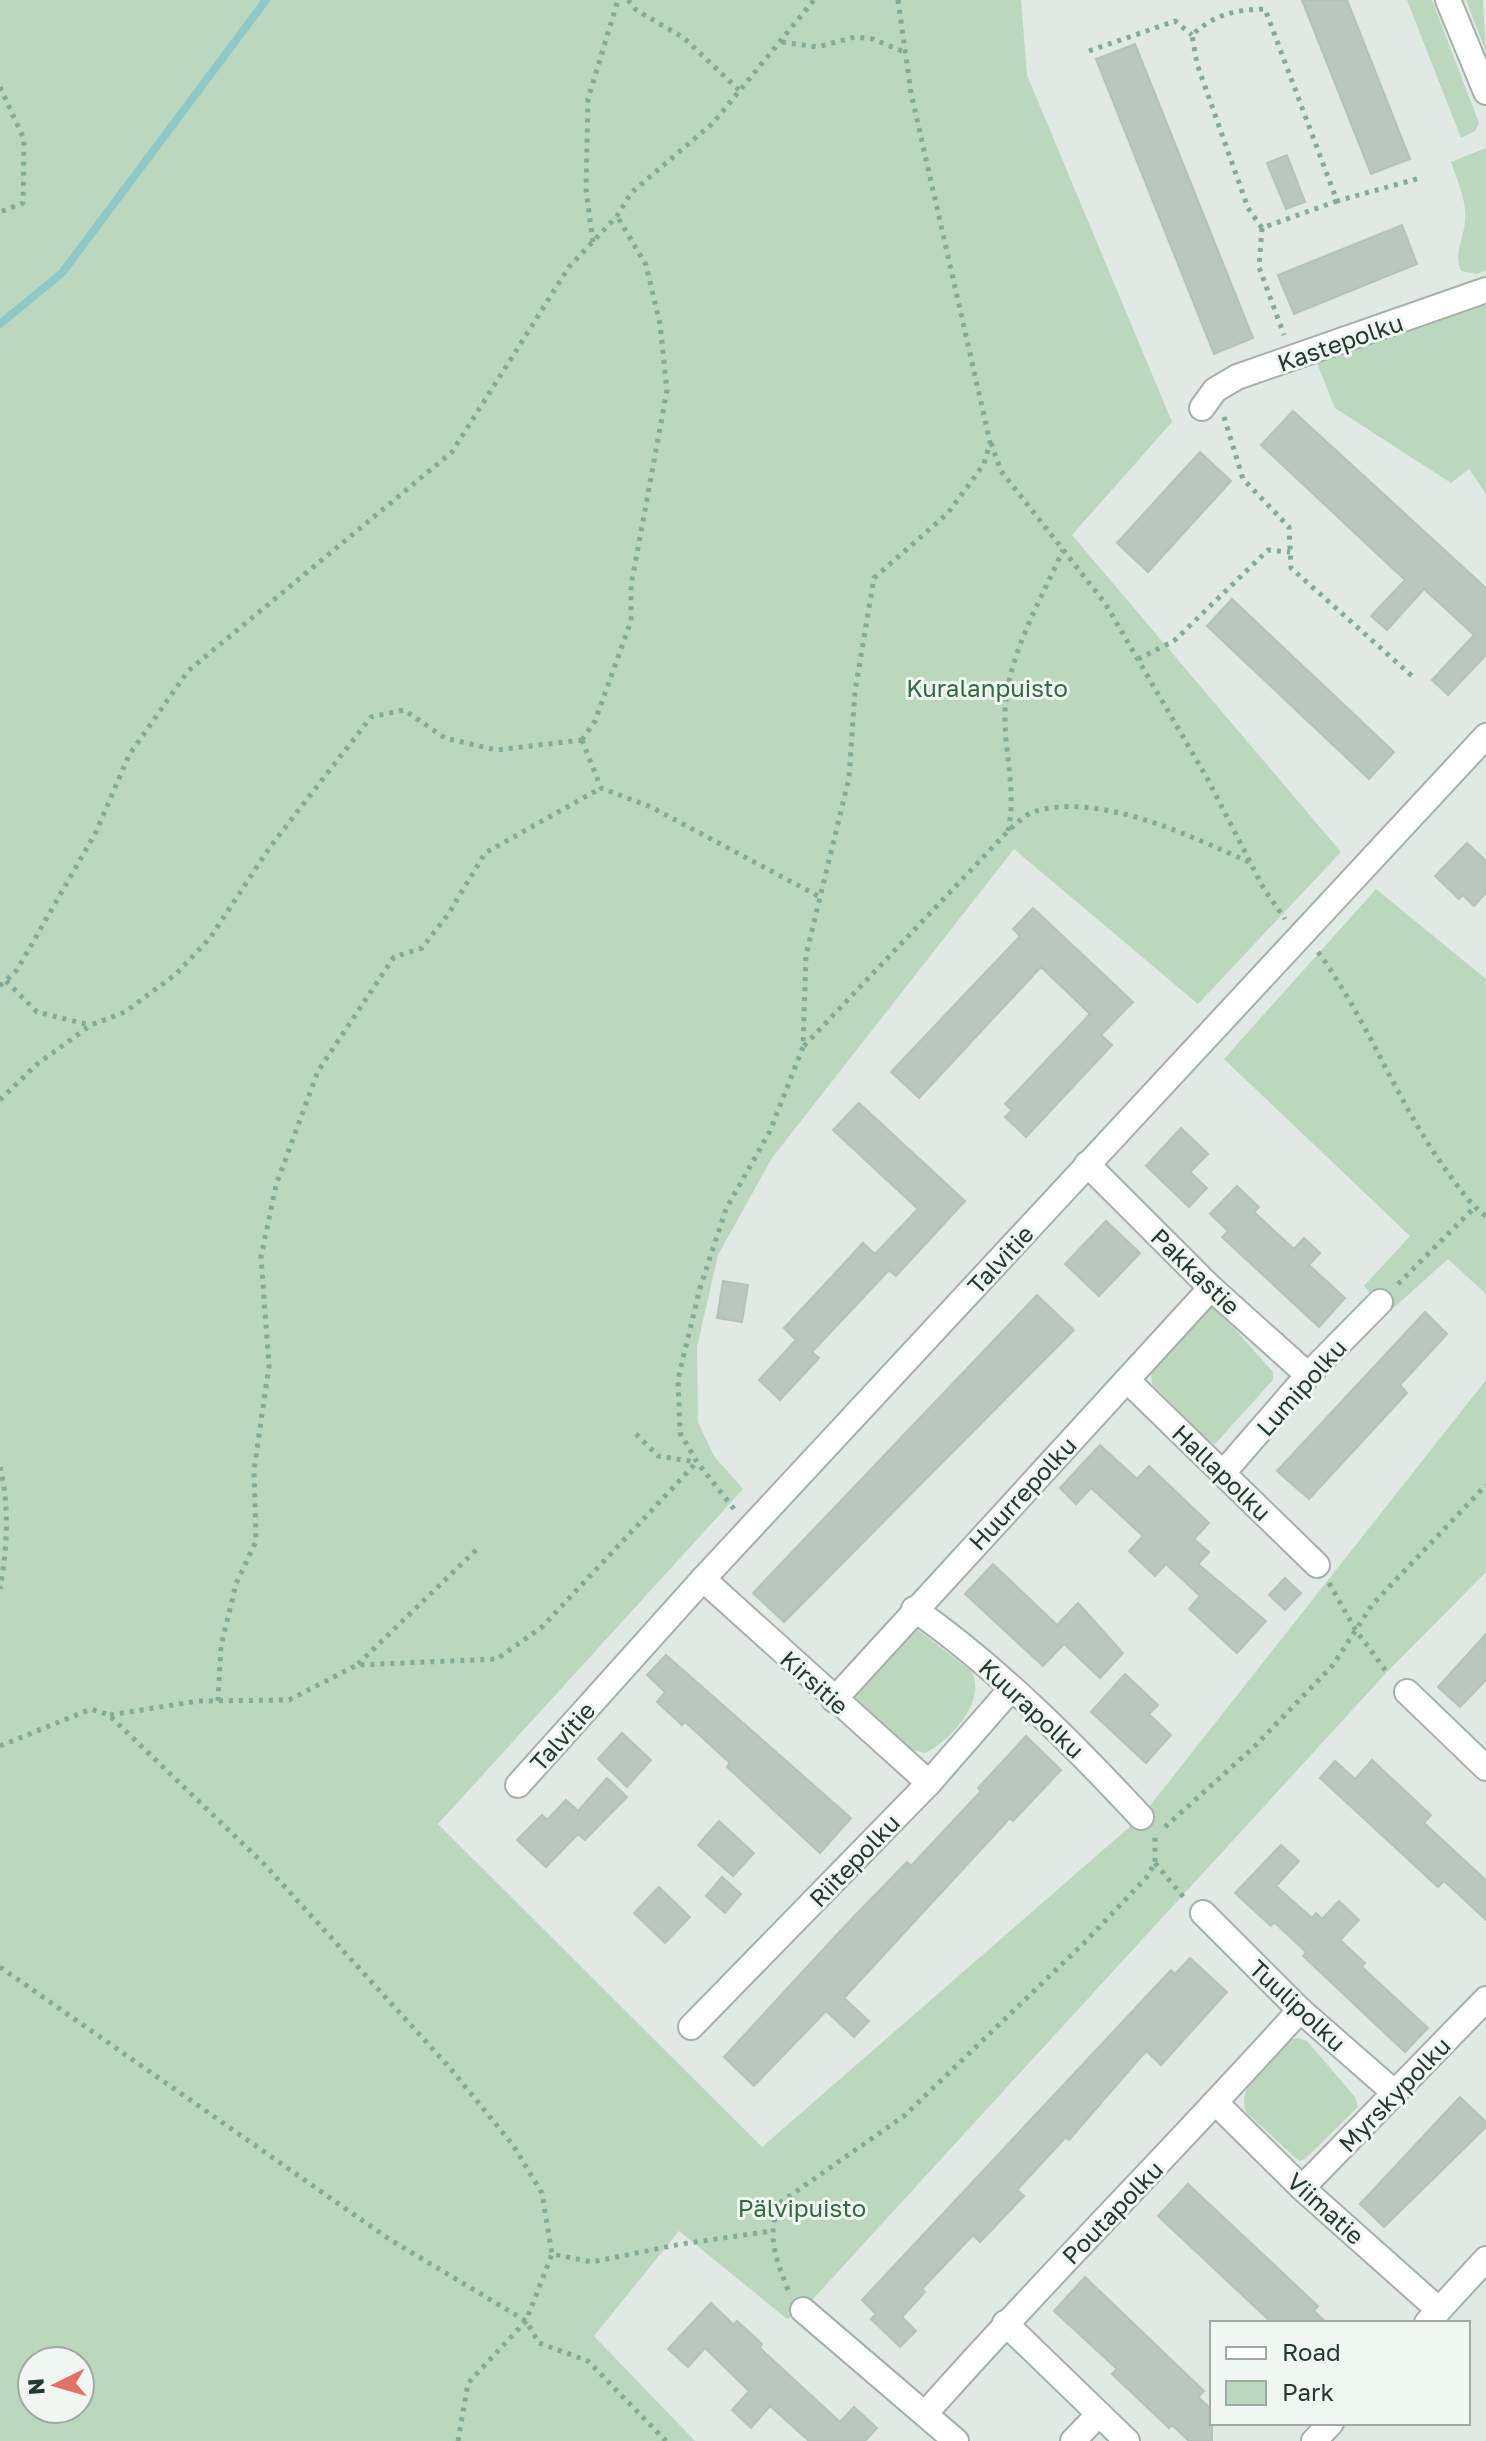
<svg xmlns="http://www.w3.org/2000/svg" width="1486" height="2441" font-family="'Golos Text',sans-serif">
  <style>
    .green { fill: #bbd8bf; fill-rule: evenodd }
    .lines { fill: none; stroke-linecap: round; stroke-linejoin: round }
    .stream { stroke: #8ec9c9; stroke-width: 8 }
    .building { fill: #b9c7bf; stroke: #b3c2ba; stroke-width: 2 }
    .minor-casing { stroke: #a4b0aa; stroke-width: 28 }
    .tertiary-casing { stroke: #a4b0aa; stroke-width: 28 }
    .path { stroke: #84aa98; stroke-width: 5; stroke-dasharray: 4 6; stroke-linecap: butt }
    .minor { stroke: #fff; stroke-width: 24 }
    .tertiary { stroke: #fff; stroke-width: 24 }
    .labels { text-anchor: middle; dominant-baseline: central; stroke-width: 6; stroke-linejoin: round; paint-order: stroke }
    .street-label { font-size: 24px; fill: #23382f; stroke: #f0f6f2 }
    .park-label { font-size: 24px; fill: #316a3f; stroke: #f0f6f2 }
  </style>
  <rect width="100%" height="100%" fill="#e0e9e4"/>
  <g class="green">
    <path d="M0,0H1021L1027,75L1172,422L1072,535L1341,852L1198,1004L1014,849L772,1158L718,1255L697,1347L698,1422L714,1456L743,1489L438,1824L762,2147L1141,1817L1486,1380V1572L1387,1672L803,2310L787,2319L679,2231L594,2336L695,2441H0ZM32,2361H80V2409H32Z"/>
    <polygon points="1407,0 1432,0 1479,123 1475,131 1461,138"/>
    <polygon points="1466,0 1483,0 1486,52"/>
    <path d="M1486,148V270L1477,274L1461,271C1453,252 1464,241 1465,220C1467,201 1457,180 1451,162Z"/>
    <polygon points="1486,296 1486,494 1469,469 1451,483 1335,408 1317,363"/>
    <polygon points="1376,889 1486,979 1486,1294 1448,1259 1388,1313 1364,1286 1410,1236 1224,1059"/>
    <polygon points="1210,1308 1216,1308 1273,1372 1273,1380 1215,1444 1207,1440 1152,1384 1151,1372"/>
    <path d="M914,1627L972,1672C986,1702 951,1740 925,1753L902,1747L851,1698Z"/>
    <path d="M1298,2038L1307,2041L1355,2097L1358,2107L1305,2159L1299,2161L1246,2112C1236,2085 1269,2060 1285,2041Z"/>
  </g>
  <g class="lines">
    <polyline class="stream" points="0,324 62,273 266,0"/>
  </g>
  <g class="building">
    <polygon points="1302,0 1347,0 1410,159 1371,174"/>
    <polygon points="1135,44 1253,338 1214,354 1096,59"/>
    <polygon points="1287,155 1305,202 1286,209 1267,163"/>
    <polygon points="1402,225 1417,264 1294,314 1278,275"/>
    <polygon points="1293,411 1486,588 1486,655 1448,695 1432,680 1474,635 1424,589 1387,630 1371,616 1405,580 1261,445"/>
    <polygon points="1200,452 1231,481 1148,572 1117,543"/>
    <polygon points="1232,599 1394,752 1369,779 1207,626"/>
    <polygon points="1467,843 1486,861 1486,893 1474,906 1463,895 1459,899 1435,876"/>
    <polygon points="1033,908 1133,1002 1101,1035 1112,1045 1026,1137 1005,1117 1012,1110 1005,1104 1090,1014 1041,967 919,1098 891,1072 1020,936 1013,929"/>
    <polygon points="859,1103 965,1201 896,1276 889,1270 812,1352 819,1358 780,1400 759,1380 796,1340 784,1328 863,1243 875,1254 918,1209 833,1130"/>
    <polygon points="1181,1128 1208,1154 1190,1172 1207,1188 1189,1207 1146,1166"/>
    <polygon points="1237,1186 1259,1207 1254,1212 1294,1249 1304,1238 1320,1253 1309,1265 1345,1298 1319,1327 1222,1237 1228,1231 1210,1214"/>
    <polygon points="1106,1221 1140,1253 1099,1296 1065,1264"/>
    <polygon points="723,1281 748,1285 742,1322 717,1318"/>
    <polygon points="1037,1295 1074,1330 784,1622 753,1593"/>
    <polygon points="1425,1312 1447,1334 1400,1385 1407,1393 1309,1499 1277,1471"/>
    <polygon points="1100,1445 1137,1479 1149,1466 1209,1523 1194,1539 1209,1552 1198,1564 1266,1621 1237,1653 1189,1609 1200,1596 1166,1564 1155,1576 1129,1551 1143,1536 1091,1488 1076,1504 1060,1488"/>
    <polygon points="993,1564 1057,1625 1078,1603 1123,1653 1100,1678 1064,1644 1043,1666 965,1594"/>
    <polygon points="1285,1578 1301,1593 1285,1610 1269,1595"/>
    <polygon points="1486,1634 1486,1680 1460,1707 1438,1687"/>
    <polygon points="666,1655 851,1818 820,1853 727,1767 730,1763 685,1722 682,1725 657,1702 665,1692 647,1675"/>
    <polygon points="1125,1674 1158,1705 1149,1714 1171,1735 1146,1763 1091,1712"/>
    <polygon points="622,1733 651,1760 627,1787 598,1759"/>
    <polygon points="1026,1736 1061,1770 1013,1821 1010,1818 844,1998 869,2021 854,2037 826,2011 754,2086 724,2057 843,1928 907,1862 911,1866 981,1791 978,1788"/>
    <polygon points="1372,1760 1431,1815 1424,1823 1486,1880 1486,1920 1444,1881 1438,1887 1320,1778 1335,1761 1355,1779"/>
    <polygon points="607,1778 627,1797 585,1840 578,1834 546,1867 517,1840 542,1815 547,1820 566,1800 578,1811"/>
    <polygon points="719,1821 754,1853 733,1876 698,1845"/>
    <polygon points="1281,1845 1299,1861 1276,1886 1312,1918 1316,1913 1322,1919 1339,1901 1359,1920 1340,1940 1365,1963 1362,1967 1428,2028 1405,2052 1303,1956 1306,1952 1274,1922 1271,1926 1235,1893"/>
    <polygon points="722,1877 741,1894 725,1913 706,1896"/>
    <polygon points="659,1887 690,1917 665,1943 634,1913"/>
    <polygon points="1190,1958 1227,1992 1161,2065 1146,2051 1069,2140 1066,2137 1017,2190 1024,2196 980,2242 973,2235 922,2289 925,2292 902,2317 916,2331 900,2347 871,2319 876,2314 862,2300 1171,1970 1175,1974"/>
    <polygon points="1460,2097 1486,2122 1486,2127 1384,2227 1360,2204"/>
    <polygon points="1188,2184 1318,2306 1314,2311 1327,2323 1272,2323 1158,2216"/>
    <polygon points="1085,2277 1204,2391 1198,2397 1212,2410 1212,2441 1189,2441 1172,2425 1169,2428 1112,2374 1117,2369 1054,2311"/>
    <polygon points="711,2303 734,2325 737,2321 762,2344 760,2348 840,2422 854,2407 877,2428 865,2441 809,2441 770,2406 751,2428 732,2410 749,2391 705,2348 688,2367 668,2349"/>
  </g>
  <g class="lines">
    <defs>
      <g id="minor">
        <polyline points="1202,408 1215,390 1237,377 1486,290"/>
        <polyline points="1087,1164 1211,1288 1308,1375"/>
        <polyline points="1127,1380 1317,1565"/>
        <polyline points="1223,1473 1308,1375 1380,1302"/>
        <polyline points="703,1579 929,1783"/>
        <path d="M914,1609C998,1668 1071,1742 1141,1817"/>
        <polyline points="1407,1692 1486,1768"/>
        <polyline points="834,1700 1211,1288"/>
        <polyline points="518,1785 703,1579 1486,736"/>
        <polyline points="1203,1913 1300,2010 1395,2093"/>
        <polyline points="691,2027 929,1783 1011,1689"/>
        <polyline points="1216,2103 1302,2188 1439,2310"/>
        <polyline points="1302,2188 1486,1999"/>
        <polyline points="803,2310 956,2441"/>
        <polyline points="1005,2323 1127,2441"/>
        <polyline points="1427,2323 1486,2259"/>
        <path d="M925,2414C1047,2276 1177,2147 1300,2010"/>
        <polyline points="1073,2441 1098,2415"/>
        <polyline points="1314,2441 1331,2423"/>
      </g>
      <polyline id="tertiary" points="1448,0 1486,92"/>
    </defs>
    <use href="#minor" class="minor-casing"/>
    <use href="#tertiary" class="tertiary-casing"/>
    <g class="path">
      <polyline points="628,0 636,10 684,38 740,91"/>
      <polyline points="782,42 817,47 855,37 873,39 904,52"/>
      <polyline points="1089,51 1175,21 1192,35"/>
      <polyline points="0,87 24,139 23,203 0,212"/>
      <path d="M1337,201L1262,228L1248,208L1197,64L1192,35C1215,14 1234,10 1265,9L1337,201L1420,178"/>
      <polyline points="1262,228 1259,267 1284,335"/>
      <polyline points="593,242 586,189 588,99 618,0"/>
      <polyline points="1224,417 1243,479 1289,527 1291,568 1412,676"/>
      <polyline points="991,443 1001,471 1105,603 1207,778 1264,889 1285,919"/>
      <polyline points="1138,659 1174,641 1268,550 1290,552"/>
      <polyline points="582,740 595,721 631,621 631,586 667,390 660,324 646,265 617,216 615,218"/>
      <polyline points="582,740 601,788 651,807 820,897"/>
      <path d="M1008,831C1017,791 1004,754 1005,714C1006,658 1041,600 1063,550"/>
      <path d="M1318,952C1368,1020 1396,1101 1446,1170C1458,1186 1469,1204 1486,1216"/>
      <polyline points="6,981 37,1012 90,1025"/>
      <polyline points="0,986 17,970 96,832 129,755 188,671 452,452 569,267 617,216 631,193 713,123 814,0"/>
      <path d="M804,1046L1008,831C1015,825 1024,815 1033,812C1098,791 1190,836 1249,862"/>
      <polyline points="0,1100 36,1065 91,1025 125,1012 176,974 210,938 270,847 371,717 404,710 445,738 496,750 582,740"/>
      <polyline points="1398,1284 1474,1208"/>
      <polyline points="636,1434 658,1456 696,1462"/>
      <path d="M0,1467C10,1507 7,1549 0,1589"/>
      <polyline points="734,1509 697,1462 680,1433 678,1379 700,1288 726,1209 770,1131 803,1047 806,955 849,778 855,691 874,578 948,513 984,464 990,442 911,93 898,0"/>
      <polyline points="1329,1583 1355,1629 1389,1675"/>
      <polyline points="358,1664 476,1550"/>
      <polyline points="218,1701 221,1646 236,1584 256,1541 254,1470 269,1366 261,1257 276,1185 318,1071 394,957 422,948 449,913 485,853 601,788"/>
      <polyline points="110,1715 198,1701 289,1700 357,1665 497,1659 542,1627 697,1462"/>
      <polyline points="0,1746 91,1709 109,1715 265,1865 450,2068 513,2145 542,2193 552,2254"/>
      <polyline points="1165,1827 1254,1747 1333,1665 1372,1605 1486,1485"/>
      <polyline points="1155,1863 1185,1899"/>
      <polyline points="0,1967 389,2239 526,2321 539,2343 588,2361 666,2441"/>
      <path d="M788,2290C776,2259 765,2233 781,2202L904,2116L1085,1942L1146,1878L1155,1863V1837"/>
      <polyline points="458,2441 468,2383 526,2321 552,2254 592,2262 681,2244 772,2231"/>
    </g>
    <use href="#minor" class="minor"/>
    <use href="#tertiary" class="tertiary"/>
  </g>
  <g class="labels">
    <g class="street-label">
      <text transform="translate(1340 342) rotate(-19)">Kastepolku</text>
      <text transform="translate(1000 1259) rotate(-47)">Talvitie</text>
      <text transform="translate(1196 1271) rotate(44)">Pakkastie</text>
      <text transform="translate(1301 1387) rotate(-48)">Lumipolku</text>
      <text transform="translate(1222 1472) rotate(44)">Hallapolku</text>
      <text transform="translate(1022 1493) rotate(-47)">Huurrepolku</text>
      <text transform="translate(815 1682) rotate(42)">Kirsitie</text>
      <text transform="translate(1032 1708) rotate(43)">Kuurapolku</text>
      <text transform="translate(562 1736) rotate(-48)">Talvitie</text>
      <text transform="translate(854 1860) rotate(-46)">Riitepolku</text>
      <text transform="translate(1298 2005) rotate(43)">Tuulipolku</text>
      <text transform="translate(1394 2094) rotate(-46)">Myrskypolku</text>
      <text transform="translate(1326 2208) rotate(42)">Viimatie</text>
      <text transform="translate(1112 2212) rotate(-46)">Poutapolku</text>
    </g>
    <g class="park-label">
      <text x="987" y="687">Kuralanpuisto</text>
      <text x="802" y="2207">Pälvipuisto</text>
    </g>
  </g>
  <rect x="1210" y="2321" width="260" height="104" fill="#f0f6f2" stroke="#9eaaa4" stroke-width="2"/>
  <rect x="1226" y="2347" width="40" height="12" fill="#ffffff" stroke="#9eaaa4" stroke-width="2"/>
  <text x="1282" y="2361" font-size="24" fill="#23382f">Road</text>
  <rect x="1226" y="2381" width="40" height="24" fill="#bbd8bf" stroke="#9eaaa4" stroke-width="2"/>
  <text x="1282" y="2401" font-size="24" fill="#23382f">Park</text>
  <g transform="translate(56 2385) rotate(265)"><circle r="38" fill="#f0f6f2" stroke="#9eaaa4" stroke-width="2"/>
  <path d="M0-6L14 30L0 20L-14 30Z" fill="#e37165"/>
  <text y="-12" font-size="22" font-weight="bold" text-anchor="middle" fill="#23382f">N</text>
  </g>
</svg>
